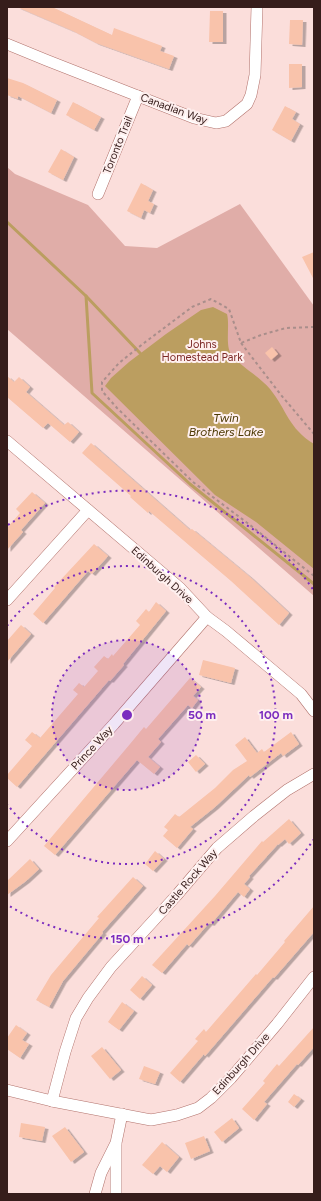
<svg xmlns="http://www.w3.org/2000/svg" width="321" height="1201" font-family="Figtree,sans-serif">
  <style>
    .green { fill: #e0ada8 }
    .water { fill: #bb9e60 }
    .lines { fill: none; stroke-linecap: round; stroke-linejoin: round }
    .stream { stroke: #bb9e60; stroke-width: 3 }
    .building { fill: #f9c3ab; filter: url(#shadow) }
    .minor-casing { stroke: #b2736d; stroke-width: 12 }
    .path { stroke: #a98e8b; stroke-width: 2; stroke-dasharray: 3 3; stroke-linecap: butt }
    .minor { stroke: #fff; stroke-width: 11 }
    .ring { fill: none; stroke: #7b2cbf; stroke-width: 2; stroke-dasharray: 2 4 }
    .labels { text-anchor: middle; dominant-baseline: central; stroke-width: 4; stroke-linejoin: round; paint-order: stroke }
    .street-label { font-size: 11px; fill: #361d1b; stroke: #feefee }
    .park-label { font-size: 11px; fill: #7d2927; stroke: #feefee }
    .water-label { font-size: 12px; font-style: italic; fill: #4c3802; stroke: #feefee }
    .centre { fill: #7b2cbf; stroke: #feefee; stroke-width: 2 }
    .ring-label { font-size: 12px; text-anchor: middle; font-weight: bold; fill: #7b2cbf; stroke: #feefee; stroke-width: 4; stroke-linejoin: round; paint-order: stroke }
  </style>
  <defs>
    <filter id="shadow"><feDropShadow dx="3.5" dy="2" stdDeviation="0" flood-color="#0004"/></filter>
  </defs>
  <rect width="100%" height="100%" fill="#fbdedb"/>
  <polygon class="green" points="7,167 15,174 88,205 125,246 157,248 240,204 314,306 314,596 7,329"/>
  <path class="water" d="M213,307L227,314C230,325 225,345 231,354C240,366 260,377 270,389C287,410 288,428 314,444V569L256,522L215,495L105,386L111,378L129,362L166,334L201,310Z"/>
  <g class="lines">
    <g class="stream">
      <polyline points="7,222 86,296 140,353"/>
      <polyline points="86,296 92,393 190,484 314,584"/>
    </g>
  </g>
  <g class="building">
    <polygon points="17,7 52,7 112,35 114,28 162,46 160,51 174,56 169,69 96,43 73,31"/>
    <polygon points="210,11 223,11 223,42 209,42"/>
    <polygon points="290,20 303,20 302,45 289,44"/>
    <polygon points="289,64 302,64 302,87 289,88"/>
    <polygon points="7,78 23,83 57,100 51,113 18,96 18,99 7,95"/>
    <polygon points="73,102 101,117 94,130 66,115"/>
    <polygon points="285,106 296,112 292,119 300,124 291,141 272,130"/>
    <polygon points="61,149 74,157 63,180 48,172"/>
    <polygon points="141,183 153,190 148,201 154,204 150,213 144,210 141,218 127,211"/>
    <polygon points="314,252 314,280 302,257"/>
    <polygon points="272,347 278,354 271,360 265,353"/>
    <polygon points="7,376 14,382 19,377 30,387 26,392 64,425 68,422 79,432 70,442 48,423 43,428 7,397"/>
    <polygon points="91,443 190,530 192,529 250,577 289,613 279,625 231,581 149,511 148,513 130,497 131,496 82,453"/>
    <polygon points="32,492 45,503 21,530 23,532 7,550 7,528 20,513 16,509"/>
    <polygon points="94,544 108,556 92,574 88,571 43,623 33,614 55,588 54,587"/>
    <polygon points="156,602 166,611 123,664 124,665 110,681 109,680 17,787 7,778 7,775 32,746 25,740 32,732 40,738 78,694 73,690 79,683 84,687 98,671 94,667 104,656 108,659 112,654 113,656 140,625 136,621 146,609 149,612"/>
    <polygon points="21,625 31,634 7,662 7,641"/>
    <polygon points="203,660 235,668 231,683 199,675"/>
    <polygon points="190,678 201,687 193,696 198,700 192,708 188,705 158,739 161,742 148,757 160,767 154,774 137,760 55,855 44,846 130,744 144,727 146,729"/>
    <polygon points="291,732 299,744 283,756 281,753 250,777 249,775 215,807 190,827 193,829 177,848 163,836 168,830 164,827 175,814 179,817 215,788 233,770 247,761 235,745 245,737 257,753 262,749 264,752"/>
    <polygon points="196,755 205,764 196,772 188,762"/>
    <polygon points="289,819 301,833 289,844 285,839 278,845 278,844 249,876 250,877 244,884 250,889 244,897 238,892 211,924 209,923 189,946 187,944 162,973 152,965 215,896 262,841 263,842"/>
    <polygon points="155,851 164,859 153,871 145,864"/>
    <polygon points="30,859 39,869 26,881 7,895 7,881"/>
    <polygon points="133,877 143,886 102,932 103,933 63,981 49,1007 36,1000 51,975 99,918 97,917"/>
    <polygon points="314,906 314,932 274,978 273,977 205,1056 204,1054 180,1082 170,1073 198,1041 195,1039 204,1029 206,1032 256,974 257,975 285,942 284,941"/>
    <polygon points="142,976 152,985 140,999 130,990"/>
    <polygon points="122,1002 134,1011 119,1030 108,1022"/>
    <polygon points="16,1025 27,1033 22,1040 29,1044 20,1058 7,1049 7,1038"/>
    <polygon points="314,1027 314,1047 298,1065 297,1064 264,1102 267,1104 254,1120 242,1109 265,1083 263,1081 277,1064 279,1066"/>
    <polygon points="102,1047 121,1070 110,1079 91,1056"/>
    <polygon points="144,1066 160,1072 155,1084 139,1079"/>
    <polygon points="294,1094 301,1099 294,1107 288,1102"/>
    <polygon points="232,1118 239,1128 222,1142 214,1132"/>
    <polygon points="21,1123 45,1127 42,1141 19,1137"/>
    <polygon points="65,1127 84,1152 71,1162 52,1136"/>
    <polygon points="204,1136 210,1151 191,1159 185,1143"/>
    <polygon points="162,1142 179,1157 167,1172 160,1166 153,1174 142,1165"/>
  </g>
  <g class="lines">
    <defs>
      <g id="minor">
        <polyline points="7,44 46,60 194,118 216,123 226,121 247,104 251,95 255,75 257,7"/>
        <polyline points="98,194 138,96"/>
        <polyline points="7,441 180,588 207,617 226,631 301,694 314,711"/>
        <polyline points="7,600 88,510"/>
        <polyline points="7,841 114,724 207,617"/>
        <polyline points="7,1090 52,1101 151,1120 177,1115 198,1108 211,1098 231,1078 277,1024 314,977"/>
        <polyline points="52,1101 65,1052 76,1018 88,998 111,967 176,896 217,848 254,816 287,790 314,774"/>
        <polyline points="116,1145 116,1194"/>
        <polyline points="95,1194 101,1173 116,1143 122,1114"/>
      </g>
    </defs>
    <use href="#minor" class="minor-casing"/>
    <g class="path">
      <polyline points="314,327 286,328 261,335 241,343 229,309 211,299 192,307 144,343 119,363 102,382 102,391 117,408 193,482 250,525 314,576"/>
      <polyline points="241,343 281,395 314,434"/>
    </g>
    <use href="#minor" class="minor"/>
  </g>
  <circle cx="127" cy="715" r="75" fill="#7b2cbf" fill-opacity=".12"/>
  <g class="ring">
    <circle cx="127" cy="715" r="75"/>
    <path d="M7 626A149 149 0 1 1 7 804"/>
    <path d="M314 839A224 224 0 0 1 8 905M8 525A224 224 0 0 1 314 591"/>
  </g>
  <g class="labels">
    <g class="street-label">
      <text transform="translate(174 109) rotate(20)">Canadian Way</text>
      <text transform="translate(118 145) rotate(-68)">Toronto Trail</text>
      <text transform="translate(162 575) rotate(42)">Edinburgh Drive</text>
      <text transform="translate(92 748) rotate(-47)">Prince Way</text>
      <text transform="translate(188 882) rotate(-49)">Castle Rock Way</text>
      <text transform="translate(241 1064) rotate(-48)">Edinburgh Drive</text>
    </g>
    <g class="park-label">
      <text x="202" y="344">Johns<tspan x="202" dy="13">Homestead Park</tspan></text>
    </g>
    <g class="water-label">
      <text x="226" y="418">Twin<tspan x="226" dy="14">Brothers Lake</tspan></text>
    </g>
  </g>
  <circle cx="127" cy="715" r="6" class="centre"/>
  <g class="ring-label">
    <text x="202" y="719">50 m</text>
    <text x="276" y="719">100 m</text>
    <text x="127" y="943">150 m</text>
  </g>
  <rect width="321" height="1201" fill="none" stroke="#361d1b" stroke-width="16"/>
</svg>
